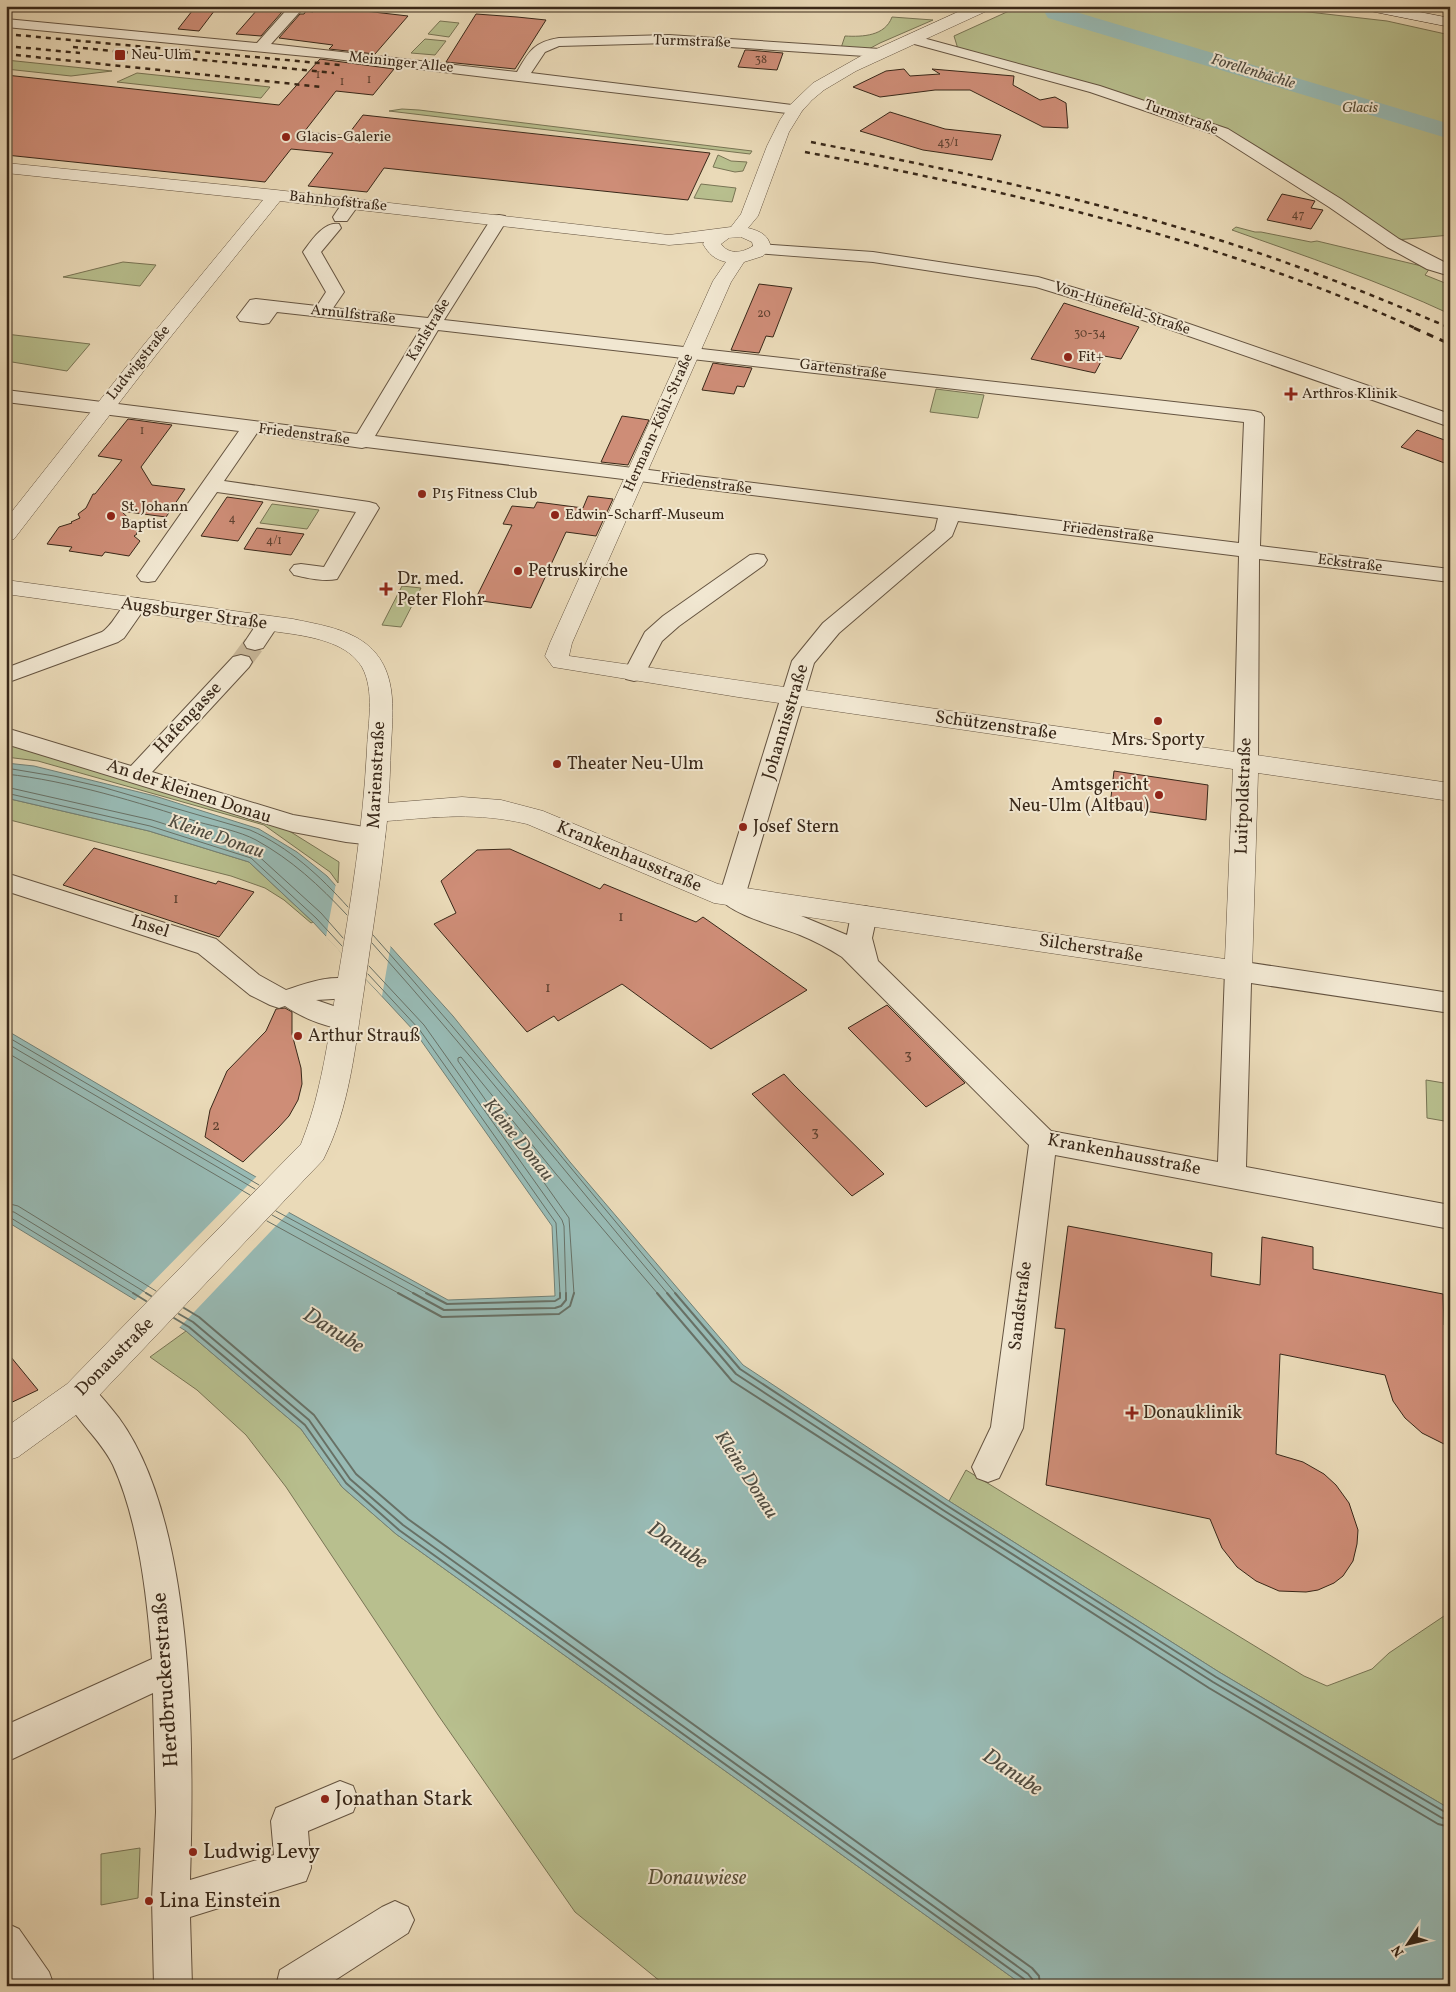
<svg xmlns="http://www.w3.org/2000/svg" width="1456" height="1992" font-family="Vollkorn,serif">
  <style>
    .green { fill: #b8bf8e; stroke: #787454 }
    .water { fill: #98bab4; stroke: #728076 }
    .pier { fill: #eadab8 }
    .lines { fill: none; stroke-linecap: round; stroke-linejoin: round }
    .shore-far1 { stroke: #687166; stroke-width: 1 }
    .shore { stroke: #687166; stroke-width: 2 }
    .river { fill: #98bab4; fill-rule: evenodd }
    .building { fill: #ce8d77; stroke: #392819 }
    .minor-tunnel { stroke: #c7b698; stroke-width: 21; stroke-dasharray: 21 10; stroke-linecap: butt }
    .minor-casing { stroke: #655441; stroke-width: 2 }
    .tertiary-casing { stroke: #655441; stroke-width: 1 }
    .secondary-casing { stroke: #392819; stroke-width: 1 }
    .minor { fill: #f1e7d1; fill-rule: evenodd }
    .tertiary { fill: #f1e7d1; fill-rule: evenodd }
    .secondary { fill: #f1e7d1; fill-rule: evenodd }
    .rail-far1 { stroke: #392819; stroke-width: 2.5; stroke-dasharray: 5 5; stroke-linecap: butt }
    .rail { stroke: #392819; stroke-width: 3; stroke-dasharray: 7 7; stroke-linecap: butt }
    .poi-dot { fill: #8f2418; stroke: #f1e7d1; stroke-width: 2 }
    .labels { text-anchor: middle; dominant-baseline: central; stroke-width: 4; stroke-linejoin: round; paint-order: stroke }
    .far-number-label { font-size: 12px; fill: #5e4130 }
    .far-street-label { font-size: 15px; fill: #392819; stroke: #f1e7d1 }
    .far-poi-label { font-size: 15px; fill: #392819; stroke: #f1e7d1; text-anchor: start }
    .far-park-label { font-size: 15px; font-style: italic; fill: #594e36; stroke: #f1e7d1 }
    .number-label { font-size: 15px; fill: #5e4130 }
    .far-water-label { font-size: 16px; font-style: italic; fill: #514c40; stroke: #f1e7d1 }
    .poi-label { font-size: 18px; fill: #392819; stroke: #f1e7d1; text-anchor: start }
    .street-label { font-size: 18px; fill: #392819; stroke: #f1e7d1 }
    .water-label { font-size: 19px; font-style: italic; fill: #514c40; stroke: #f1e7d1 }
    .near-street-label { font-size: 21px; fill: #392819; stroke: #f1e7d1 }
    .near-poi-label { font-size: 21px; fill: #392819; stroke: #f1e7d1; text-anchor: start }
    .near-park-label { font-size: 21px; font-style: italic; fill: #594e36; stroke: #f1e7d1 }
    .near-water-label { font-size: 22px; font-style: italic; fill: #514c40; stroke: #f1e7d1 }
  </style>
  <rect width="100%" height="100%" fill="#eadab8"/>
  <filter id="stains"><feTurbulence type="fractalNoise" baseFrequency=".004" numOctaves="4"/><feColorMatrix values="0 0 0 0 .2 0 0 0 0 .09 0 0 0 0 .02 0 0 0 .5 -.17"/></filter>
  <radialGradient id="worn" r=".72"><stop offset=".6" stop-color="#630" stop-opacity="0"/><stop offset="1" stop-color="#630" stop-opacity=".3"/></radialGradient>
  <g class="green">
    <polygon points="1020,6 1256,6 1387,21 1450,35 1450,235 1396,240 1229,132 1116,92 958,49 954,36"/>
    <path d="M892,17L933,20L880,43L865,51L841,48L845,36C863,37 885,36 892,17Z"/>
    <polygon points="440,21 459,23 449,37 428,34"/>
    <polygon points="425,39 446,41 435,55 411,53"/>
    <polygon points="6,60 112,71 71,76 6,69"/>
    <polygon points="137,73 270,87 261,98 117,82"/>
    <polygon points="402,109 419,110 752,151 750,154 389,111"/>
    <polygon points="718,155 731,161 747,162 743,171 735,172 713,167"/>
    <polygon points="701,184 736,188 732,202 694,198"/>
    <path d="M1236,227L1255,232H1261L1311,242L1317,241L1430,268L1425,275L1450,285V314C1379,281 1305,256 1232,230Z"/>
    <polygon points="123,262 156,265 140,286 63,277"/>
    <polygon points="6,334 90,344 67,371 6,361"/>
    <polygon points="936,389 984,395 978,418 930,412"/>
    <polygon points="272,504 319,510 307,529 260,523"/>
    <polygon points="402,586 421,588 401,627 382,625"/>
    <polygon points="6,736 270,819 339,862 338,883 330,872 264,825 38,761 6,757"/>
    <polygon points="6,798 149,831 249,862 313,922 311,923 284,900 265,888 231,876 6,819"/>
    <polygon points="1426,1080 1450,1084 1450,1122 1427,1118"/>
    <polygon points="186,1331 301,1429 342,1487 396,1534 1024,1986 666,1986 575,1912 438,1715 286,1487 246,1435 197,1390 150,1357"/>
    <polygon points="966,1470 1304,1676 1327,1686 1372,1669 1389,1653 1450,1612 1450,1809 1219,1672 949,1501"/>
    <polygon points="140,1848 138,1898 101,1905 101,1854"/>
  </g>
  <polygon class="water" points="6,763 34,766 155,796 259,829 297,852 327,876 453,1016 570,1162 743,1365 949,1501 1219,1672 1450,1809 1450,1986 1024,1986 396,1534 342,1487 301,1429 186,1331 6,1221 6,1030 278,1190 268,1201 448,1300 555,1296 552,1226 415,1032 313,922 249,862 149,831 6,798"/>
  <g class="pier">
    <polygon points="336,883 391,944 382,996 326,937"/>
    <polygon points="258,1175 280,1188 272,1200 291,1210 178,1329 133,1302"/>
  </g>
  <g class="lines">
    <g class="shore-far1">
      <path d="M6,768L54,776L102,787L250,830C289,847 320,876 348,907"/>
      <path d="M6,774C69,781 138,802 198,822C217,827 239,831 256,840C292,860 319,885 347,915"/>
      <polyline points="6,787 152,820 254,852 321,913 343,938"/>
      <polyline points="6,793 150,826 251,858 316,918 342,946"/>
      <path d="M373,935C477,1052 575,1174 676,1294"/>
      <path d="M372,943C474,1057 569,1177 668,1294"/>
      <polyline points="369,966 424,1025 562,1220 564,1226 566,1294"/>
      <polyline points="368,974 419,1029 556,1223 560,1294"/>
      <polyline points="6,1036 259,1185"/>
      <polyline points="6,1043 255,1189"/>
      <polyline points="6,1052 250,1195"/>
      <polyline points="6,1203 18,1206 156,1291"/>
      <polyline points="6,1211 14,1212 148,1294"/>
      <polyline points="276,1211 429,1294"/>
      <polyline points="272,1215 415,1294"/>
      <polyline points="6,1217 11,1218 135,1294"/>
      <polyline points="267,1221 400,1294"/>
      <polyline points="574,1294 569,1218 458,1061 458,1058 461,1057 556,1174 658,1294"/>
    </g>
    <g class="shore">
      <polyline points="133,1293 146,1301"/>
      <polyline points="146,1293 151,1296"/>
      <polyline points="398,1293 442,1317 559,1314 570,1306 574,1293"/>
      <polyline points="413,1293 444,1310 555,1308 561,1306 566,1300 566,1293"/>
      <polyline points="426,1293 447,1304 555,1301 560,1298 560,1293"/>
      <polyline points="657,1293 732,1381 1209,1688 1438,1824 1450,1827"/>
      <polyline points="667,1293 736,1374 943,1510 1213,1682 1442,1818 1450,1819"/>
      <polyline points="675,1293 740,1369 946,1505 1216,1677 1445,1812 1450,1813"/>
      <polyline points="184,1308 199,1317 314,1415 356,1474 408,1519 1032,1968 1039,1976 1040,1986"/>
      <polyline points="179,1314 193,1322 309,1420 350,1479 403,1525 1028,1974 1032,1979 1033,1986"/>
      <polyline points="174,1318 189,1327 305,1425 346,1483 399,1530 1024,1979 1026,1986"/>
    </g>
    <polygon class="river" points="1056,6 1450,124 1450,139 1048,18 1045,13 1048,8"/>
  </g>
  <g class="building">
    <polygon points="196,6 218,6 199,31 178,29"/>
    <polygon points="317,6 359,6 356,10 408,16 375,54 329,49 333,45 279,38 300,14 304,14 306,11 313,12"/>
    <polygon points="257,10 282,12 261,36 236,34"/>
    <polygon points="476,14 517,17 546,20 515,69 446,62"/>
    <polygon points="745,50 748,50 783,53 777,70 738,67"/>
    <polygon points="320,59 394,69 373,95 336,91 304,132 347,136 363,115 710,153 688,200 384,168 367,192 308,186 333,153 291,149 265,182 6,155 6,75 279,105"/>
    <polygon points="904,69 910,76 940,74 932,69 1014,76 1013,85 1040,100 1055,97 1066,103 1068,128 1043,127 970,90 935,90 880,97 853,87 886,71"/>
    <polygon points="890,112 945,129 1001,135 992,160 923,150 860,131"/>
    <polygon points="1282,194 1315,201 1311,208 1323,210 1311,229 1267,220"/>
    <polygon points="759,284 792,288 773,337 766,336 759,353 731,350"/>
    <polygon points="1064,303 1139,327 1121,359 1104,356 1095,373 1031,359"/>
    <polygon points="713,363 726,365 752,368 744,387 737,386 734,394 702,390"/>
    <polygon points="622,416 649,420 628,465 601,462"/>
    <polygon points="128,419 172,425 141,467 152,485 185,489 166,517 121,511 140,529 136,533 137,534 134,536 140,541 129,556 105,552 102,556 69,551 72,547 47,544 59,527 72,523 71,522 80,518 78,514 86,508 93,494 95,494 122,460 98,456"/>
    <polygon points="1417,430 1450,442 1450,465 1401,447"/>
    <polygon points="588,496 613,499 596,536 566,532 531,608 475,600 512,525 503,524 512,506 534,508 537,502 583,508"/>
    <polygon points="227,497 263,502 238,541 201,536"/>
    <polygon points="257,528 304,534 291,555 244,549"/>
    <polygon points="1114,771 1208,785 1206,820 1110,806"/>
    <polygon points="94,848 216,884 218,881 254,892 219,937 63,885"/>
    <polygon points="510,849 600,889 604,884 696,922 703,917 807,990 711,1049 622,984 558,1021 554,1016 527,1032 434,924 456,913 441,881 477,850"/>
    <polygon points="887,1005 965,1083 926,1107 848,1028"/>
    <polygon points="285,1008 292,1012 292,1034 301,1068 302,1084 298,1100 289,1116 278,1128 243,1162 205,1137 210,1110 227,1071 266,1031 276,1009"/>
    <polygon points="784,1074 794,1085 884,1174 852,1196 752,1094"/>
    <polygon points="1068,1226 1212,1253 1211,1276 1260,1285 1262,1237 1313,1247 1313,1269 1443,1294 1444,1325 1450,1326 1450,1447 1422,1433 1405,1418 1393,1401 1385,1375 1280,1354 1276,1454 1303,1462 1324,1474 1336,1485 1349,1503 1358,1530 1357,1544 1353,1561 1343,1576 1334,1583 1318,1590 1306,1592 1279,1591 1256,1581 1237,1567 1222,1548 1210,1519 1046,1485 1065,1329 1055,1328"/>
    <polygon points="6,1351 38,1390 6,1405"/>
  </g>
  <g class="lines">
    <polyline class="minor-tunnel" points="241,662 255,643"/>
    <defs>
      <g id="minor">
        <path d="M290,6H305L271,44L517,72C529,51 534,42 559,38L669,35L880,49L885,50L887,53L885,56L880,57L669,43L559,46L545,52L531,73L800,106L803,109L800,112L795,114L327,58L6,27V19L257,43Z"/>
        <polygon points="912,35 1100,86 1228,129 1341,199 1399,239 1450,265 1450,276 1427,269 1387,247 1329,207 1216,135 1090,92 907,42 905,39 907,36"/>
        <path d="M352,198L358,199L360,203L347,221H335L333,217C338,210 343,200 352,198Z"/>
        <path d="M499,215L505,216L507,220L444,320L1254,411L1261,413L1264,417L1260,546L1450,569V582L1259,559L1258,761L1254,767L1246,769L1238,767L1234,761L1239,556L958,521L952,536L839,633L814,663L746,893L847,935L851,915L855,908L864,906L873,908L877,915L872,938L878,961L1051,1131L1218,1162L1225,971L1229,964L1238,961L1450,993V1013L1251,983L1246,1167L1450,1205V1229L1055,1155L1023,1428L999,1478L988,1482L977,1478L972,1467L991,1427L1029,1145L842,957C828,948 815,941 800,935C780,927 730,915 719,897L792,661L823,623L935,530L938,518L366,447L362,448L257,433L224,481L369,502L376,504L379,508L337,579C324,582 307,578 294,575L290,570L294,565L301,564L324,567L356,512L217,492L155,581L148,582L141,581L137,576L239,431L6,402V390L357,434L421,328L277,312L269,323L263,324L240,321L237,317L250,300L256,299L317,306L326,292L303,252C311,241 324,221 339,224L341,228L321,252L344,292L333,308L428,318L493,216ZM438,330L1244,422L1239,543L375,436Z"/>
        <polygon points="760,244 873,252 1038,277 1143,308 1450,414 1450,427 1131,316 1036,287 873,262 754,253 751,249 754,245"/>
        <polygon points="757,554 764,555 767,560 764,565 679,626 662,641 642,679 634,681 626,679 623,674 645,632 663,616 750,555"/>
        <path d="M136,598L144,600L147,605L124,638L118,642L6,683V668L102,632C116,623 120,602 136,598Z"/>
        <polygon points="268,617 276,619 279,624 263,648 255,650 247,648 244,643 260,619"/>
        <polygon points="241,655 249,657 252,662 249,667 152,772 293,815 382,830 385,836 382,842 373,845 346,842 293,832 6,744 6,728 131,766 233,657"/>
        <path d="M6,873L216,939L259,975L286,990C309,982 334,973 359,981L363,988L359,995L350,998L316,1000L354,1013L358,1020L354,1027C335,1033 301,1017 285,1006L279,1008L270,1005L250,995L198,953L6,891Z"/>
        <path d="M79,1380C93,1385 100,1395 110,1407C197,1507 194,1751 190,1880L274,1855L271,1821L276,1808L340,1781L353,1786L358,1799L353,1812L308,1831L311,1868L306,1881L190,1917L192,1986H154L152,1899L156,1812L153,1693L6,1762V1725L152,1659C147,1597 139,1522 113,1465C100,1438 75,1420 63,1394L68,1384Z"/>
        <polygon points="395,1901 408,1907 414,1920 408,1933 326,1986 276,1986 280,1970 382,1907"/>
        <polygon points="6,1923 19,1929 49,1972 54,1986 12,1986 6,1976"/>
      </g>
      <path id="tertiary" d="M971,6H993L991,9L856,71L824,90L812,100L802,111L789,132L758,216L748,228C760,231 769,235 771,248L763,256L744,262L731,282L572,643L569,656L1450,783V801L1258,773L1252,971L1248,978L1238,981L714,903L527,824C476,812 438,817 387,821C381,878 372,934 364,990C355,1047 350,1107 323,1160L91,1404L18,1457L6,1461V1427L67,1384L301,1144C308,1126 314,1108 318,1090C327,1053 332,1015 338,978C351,902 363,827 367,749C368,724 375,691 362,667C348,644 317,638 293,634L6,594V580L293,619C316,624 345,628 365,643C398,668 393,709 391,746C390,765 390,784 388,803L462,797L501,800L543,811L718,884L1225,959L1233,769L738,697L553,667L545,656L550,643L713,281L726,262C714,259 709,254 703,244L704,242L669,245L280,201L156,355L14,539L6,540V519L142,347L263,200L6,173V163L276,190L669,235L731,227L741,214L767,146L780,120L790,105L813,83L861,56ZM741,237L752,242L753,246C742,253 729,255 721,244L729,238Z"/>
      <polygon id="secondary" points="1358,6 1389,6 1450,18 1450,27 1365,10"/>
    </defs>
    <use href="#minor" class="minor-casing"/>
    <use href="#tertiary" class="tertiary-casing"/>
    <use href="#secondary" class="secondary-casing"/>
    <use href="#minor" class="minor"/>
    <use href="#tertiary" class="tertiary"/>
    <use href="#secondary" class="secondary"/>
    <g class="rail-far1">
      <polyline points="6,34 340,65"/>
      <polyline points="6,46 80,53"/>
      <polyline points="73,47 334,73"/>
      <polyline points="6,54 322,87"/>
      <path d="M811,142C947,169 1084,197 1216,239C1296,264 1373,295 1450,328"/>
      <path d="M805,152C1014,192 1222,240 1417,329"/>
    </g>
    <polyline class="rail" points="1414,328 1450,344"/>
  </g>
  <g class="poi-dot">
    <rect x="114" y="49" width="12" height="12" rx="2.5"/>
    <circle cx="286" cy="137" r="5"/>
    <circle cx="1068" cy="357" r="5"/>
    <path d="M1288.5 386.5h5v5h5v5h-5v5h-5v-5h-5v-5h5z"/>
    <circle cx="422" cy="494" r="5"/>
    <circle cx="555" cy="515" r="5"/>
    <circle cx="111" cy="516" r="5"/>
    <circle cx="518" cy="571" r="5"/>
    <path d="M383.5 581.5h5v5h5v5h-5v5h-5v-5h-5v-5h5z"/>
    <circle cx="1158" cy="721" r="5"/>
    <circle cx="557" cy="764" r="5"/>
    <circle cx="1159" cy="795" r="5"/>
    <circle cx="743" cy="827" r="5"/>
    <circle cx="298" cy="1036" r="5"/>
    <path d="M1129.5 1405.5h5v5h5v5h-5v5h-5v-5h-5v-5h5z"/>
    <circle cx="325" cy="1799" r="5"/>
    <circle cx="193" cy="1852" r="5"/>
    <circle cx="149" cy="1901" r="5"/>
  </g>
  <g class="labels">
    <g class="far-number-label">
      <text x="761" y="60">38</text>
      <text x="318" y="75">1</text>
      <text x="369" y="80">1</text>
      <text x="342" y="82">1</text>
      <text x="948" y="143">43/1</text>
      <text x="1298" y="215">47</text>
      <text x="764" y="314">20</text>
      <text x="1090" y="334">30-34</text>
      <text x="142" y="431">1</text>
      <text x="232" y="519">4</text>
      <text x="274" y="541">4/1</text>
    </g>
    <g class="far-street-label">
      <text transform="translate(692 42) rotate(2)">Turmstraße</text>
      <text transform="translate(401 63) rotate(6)">Meininger Allee</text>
      <text transform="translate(1181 118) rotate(20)">Turmstraße</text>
      <text transform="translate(338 202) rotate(6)">Bahnhofstraße</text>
      <text transform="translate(1122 309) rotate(18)">Von-Hünefeld-Straße</text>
      <text transform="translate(353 315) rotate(6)">Arnulfstraße</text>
      <text transform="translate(429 330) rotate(-59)">Karlstraße</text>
      <text transform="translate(139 363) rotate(-51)">Ludwigstraße</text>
      <text transform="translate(843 370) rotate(7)">Gartenstraße</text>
      <text transform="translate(659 423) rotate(-66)">Hermann-Köhl-Straße</text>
      <text transform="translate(304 435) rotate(7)">Friedenstraße</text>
      <text transform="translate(706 484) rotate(7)">Friedenstraße</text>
      <text transform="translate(1108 533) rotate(7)">Friedenstraße</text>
      <text transform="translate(1350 564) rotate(7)">Eckstraße</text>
    </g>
    <g class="far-poi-label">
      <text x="131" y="55">Neu-Ulm</text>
      <text x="296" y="137">Glacis-Galerie</text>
      <text x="1078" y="357">Fit+</text>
      <text x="1302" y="394">Arthros Klinik</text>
      <text x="432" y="494">P15 Fitness Club</text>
      <text x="121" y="507">St. Johann<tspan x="121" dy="17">Baptist</tspan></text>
      <text x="565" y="515">Edwin-Scharff-Museum</text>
    </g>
    <g class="far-park-label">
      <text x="1360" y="108">Glacis</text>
    </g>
    <g class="number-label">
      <text x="176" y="899">1</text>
      <text x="621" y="917">1</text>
      <text x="548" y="988">1</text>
      <text x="908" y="1055">3</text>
      <text x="216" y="1126">2</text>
      <text x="815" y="1132">3</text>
    </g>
    <g class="far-water-label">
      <text transform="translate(1253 72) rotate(17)">Forellenbächle</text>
    </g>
    <g class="poi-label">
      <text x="528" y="571">Petruskirche</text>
      <text x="397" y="579">Dr. med.<tspan x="397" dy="21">Peter Flohr</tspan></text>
      <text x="1158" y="740" text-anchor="middle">Mrs. Sporty</text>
      <text x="567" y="764">Theater Neu-Ulm</text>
      <text x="1149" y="785" text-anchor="end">Amtsgericht<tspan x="1149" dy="21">Neu-Ulm (Altbau)</tspan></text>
      <text x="753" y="827">Josef Stern</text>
      <text x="308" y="1036">Arthur Strauß</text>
      <text x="1143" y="1413">Donauklinik</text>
    </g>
    <g class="street-label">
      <text transform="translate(194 614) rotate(8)">Augsburger Straße</text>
      <text transform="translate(188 718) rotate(-47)">Hafengasse</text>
      <text transform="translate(786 722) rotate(-73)">Johannisstraße</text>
      <text transform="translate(996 726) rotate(8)">Schützenstraße</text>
      <text transform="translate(377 775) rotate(-87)">Marienstraße</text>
      <text transform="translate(189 792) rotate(18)">An der kleinen Donau</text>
      <text transform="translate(1244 796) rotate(-88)">Luitpoldstraße</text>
      <text transform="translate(629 857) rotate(23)">Krankenhausstraße</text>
      <text transform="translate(150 927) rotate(18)">Insel</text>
      <text transform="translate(1091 949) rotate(9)">Silcherstraße</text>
      <text transform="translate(1124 1155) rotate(11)">Krankenhausstraße</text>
      <text transform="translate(1021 1306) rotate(-83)">Sandstraße</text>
      <text transform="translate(115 1357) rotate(-45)">Donaustraße</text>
    </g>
    <g class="water-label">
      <text transform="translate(216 837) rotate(19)">Kleine Donau</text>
      <text transform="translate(518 1140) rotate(51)">Kleine Donau</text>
      <text transform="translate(746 1475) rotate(57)">Kleine Donau</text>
    </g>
    <g class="near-street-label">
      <text transform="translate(166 1680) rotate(-94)">Herdbruckerstraße</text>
    </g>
    <g class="near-poi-label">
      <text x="335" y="1799">Jonathan Stark</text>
      <text x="203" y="1852">Ludwig Levy</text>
      <text x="159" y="1901">Lina Einstein</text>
    </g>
    <g class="near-park-label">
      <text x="697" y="1878">Donauwiese</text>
    </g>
    <g class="near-water-label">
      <text transform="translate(333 1331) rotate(32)">Danube</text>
      <text transform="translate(677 1546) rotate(34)">Danube</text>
      <text transform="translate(1012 1773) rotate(34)">Danube</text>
    </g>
  </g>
  <rect width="1456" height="1992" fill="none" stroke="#eadab8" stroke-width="25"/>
  <rect x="8" y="8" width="1441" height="1977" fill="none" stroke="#392819" stroke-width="2.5"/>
  <rect x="12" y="12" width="1431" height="1967" fill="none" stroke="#392819"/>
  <g transform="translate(1408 1944) rotate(235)" stroke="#f1e7d1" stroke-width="4" paint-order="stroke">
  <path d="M0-4L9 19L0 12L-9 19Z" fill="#392819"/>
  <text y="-8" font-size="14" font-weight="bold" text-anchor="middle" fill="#392819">N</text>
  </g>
  <rect width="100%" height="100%" filter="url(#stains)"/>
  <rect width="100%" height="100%" fill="url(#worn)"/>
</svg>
